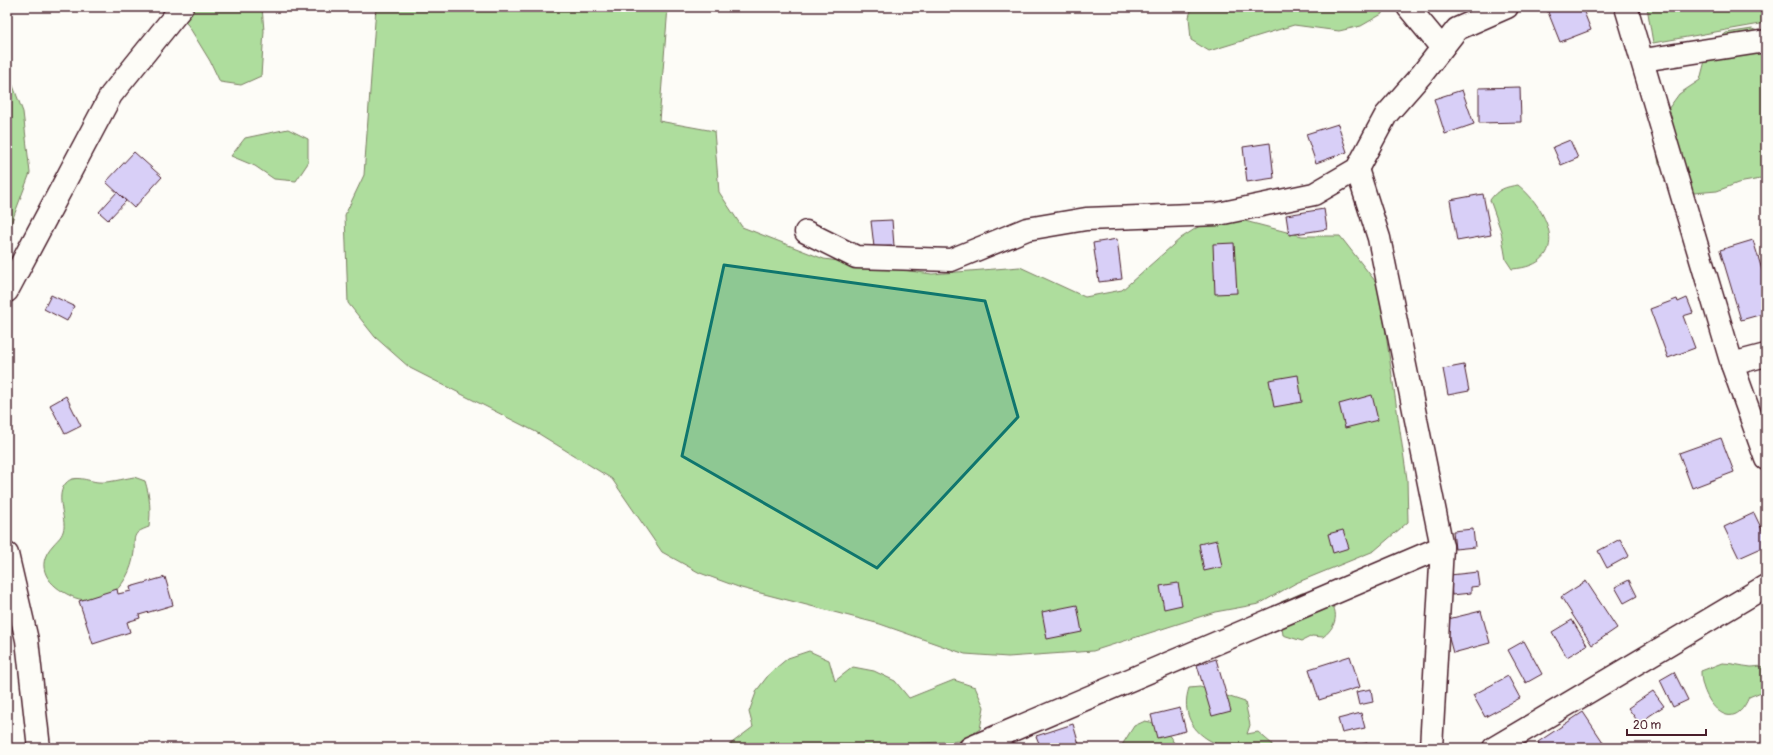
<svg xmlns="http://www.w3.org/2000/svg" width="1773" height="755" font-family="Pangolin,sans-serif">
  <style>
    .green { fill: #aedd9d; stroke: #7c7e64 }
    .building { fill: #d8cff7; stroke: #4a1f2b }
    .lines { fill: none; stroke-linecap: round; stroke-linejoin: round }
    .minor-casing { stroke: #4a1f2b; stroke-width: 25 }
    .minor { stroke: #fdfcf7; stroke-width: 22 }
    .marked { fill: #0f766e; fill-opacity: 0.2; stroke: #0f766e; stroke-width: 3; stroke-linejoin: round }
  </style>
  <rect width="100%" height="100%" fill="#fdfcf7"/>
  <filter id="ink" filterUnits="userSpaceOnUse"><feTurbulence type="fractalNoise" baseFrequency=".025" numOctaves="2"/><feDisplacementMap in="SourceGraphic" scale="8" xChannelSelector="R" yChannelSelector="G"/><feConvolveMatrix kernelMatrix="1 2 1 2 8 2 1 2 1" color-interpolation-filters="sRGB"/></filter>
  <g filter="url(#ink)">
    <g class="green">
      <polygon points="173,7 262,7 264,31 261,76 241,85 220,82 210,61 188,25 172,10"/>
      <polygon points="376,7 668,7 659,121 714,131 719,192 742,227 824,259 932,274 1020,267 1085,297 1122,290 1181,238 1218,214 1302,236 1340,236 1379,286 1407,479 1408,522 1374,551 1296,583 1259,604 1215,612 1093,651 1008,657 965,654 880,624 741,588 700,573 662,552 612,479 536,432 410,368 375,337 348,303 345,215 364,175"/>
      <polygon points="1192,7 1382,7 1382,14 1361,26 1339,31 1294,25 1209,51 1191,40 1189,17"/>
      <polygon points="1647,7 1766,7 1766,23 1653,43"/>
      <polygon points="1752,29 1766,34 1766,178 1738,183 1717,191 1694,193 1672,183 1659,164 1655,140 1663,116 1679,94 1700,80 1708,49 1726,33"/>
      <polygon points="7,70 23,112 30,173 7,234"/>
      <polygon points="288,129 308,139 308,163 296,181 274,179 255,166 231,156 245,138"/>
      <path d="M1518,185C1550,211 1572,265 1512,269L1506,260L1501,231L1490,200C1498,189 1505,187 1518,185Z"/>
      <path d="M134,477L145,481C150,497 151,510 149,527C146,528 141,530 138,532C132,538 135,544 134,552C132,570 123,588 107,597C98,602 80,601 71,596C49,586 33,567 53,545C59,538 62,537 64,528C65,514 55,495 66,483C74,474 88,481 98,482C109,483 122,479 134,477Z"/>
      <path d="M1302,593H1323C1339,607 1340,624 1323,637L1312,636L1302,641L1283,635L1280,613L1281,602Z"/>
      <polygon points="809,651 829,660 835,681 853,667 874,671 895,681 909,698 954,680 975,687 984,707 980,729 962,741 921,743 914,748 725,748 753,727 749,712 757,690 770,673 788,658"/>
      <path d="M1722,663C1732,663 1741,666 1751,667C1757,667 1760,665 1766,668V690L1749,697C1732,739 1700,700 1701,671Z"/>
      <path d="M1200,687L1245,702L1250,725L1247,734L1258,732L1272,744L1271,748H1216L1215,743C1192,733 1181,712 1189,688Z"/>
      <path d="M1145,721C1162,723 1169,734 1177,748H1116L1122,745L1134,726Z"/>
    </g>
    <g class="building">
      <polygon points="1546,7 1582,7 1591,30 1560,42"/>
      <polygon points="1520,87 1521,122 1479,123 1479,88"/>
      <polygon points="1462,90 1474,124 1445,134 1434,99"/>
      <polygon points="1338,124 1347,152 1316,163 1306,134"/>
      <polygon points="1570,140 1578,158 1561,165 1553,147"/>
      <polygon points="1270,143 1274,178 1247,182 1243,147"/>
      <polygon points="134,152 162,177 134,208 106,182"/>
      <polygon points="117,192 126,201 108,220 99,212"/>
      <polygon points="1483,194 1491,235 1457,241 1450,200"/>
      <polygon points="1324,209 1327,229 1289,235 1286,215"/>
      <polygon points="892,220 894,246 874,247 871,221"/>
      <polygon points="1117,239 1122,279 1099,282 1093,243"/>
      <polygon points="1753,240 1766,283 1766,313 1741,320 1720,250"/>
      <polygon points="1234,243 1237,293 1215,294 1213,244"/>
      <polygon points="51,295 74,306 67,321 44,309"/>
      <polygon points="1687,298 1693,313 1683,316 1695,348 1668,358 1650,309 1677,299 1678,302"/>
      <polygon points="1464,365 1469,391 1448,395 1443,369"/>
      <polygon points="1298,375 1302,402 1274,407 1269,380"/>
      <polygon points="1372,395 1378,420 1345,428 1339,404"/>
      <polygon points="66,396 81,426 65,434 50,405"/>
      <polygon points="1721,438 1734,472 1692,488 1679,453"/>
      <polygon points="1754,513 1766,538 1766,546 1739,558 1724,527"/>
      <polygon points="1473,529 1475,547 1455,549 1453,531"/>
      <polygon points="1343,530 1349,548 1333,553 1328,534"/>
      <polygon points="1620,539 1629,556 1607,568 1598,551"/>
      <polygon points="1217,540 1222,567 1204,571 1199,544"/>
      <polygon points="1478,572 1480,586 1471,587 1471,593 1452,595 1450,575"/>
      <polygon points="165,577 173,605 139,615 140,618 127,622 130,632 93,644 79,601 117,589 118,594 131,591 130,587"/>
      <polygon points="1629,580 1637,596 1624,603 1615,587"/>
      <polygon points="1586,581 1617,628 1592,645 1561,597"/>
      <polygon points="1178,583 1182,605 1164,609 1160,586"/>
      <polygon points="1077,605 1082,632 1047,639 1042,612"/>
      <polygon points="1766,607 1766,618 1763,608"/>
      <polygon points="1481,611 1490,643 1453,653 1444,620"/>
      <polygon points="1572,620 1587,645 1567,657 1552,632"/>
      <polygon points="1524,641 1542,674 1526,683 1508,650"/>
      <polygon points="1350,656 1360,687 1319,700 1309,669"/>
      <polygon points="1216,659 1231,711 1212,716 1197,665"/>
      <polygon points="1674,672 1688,700 1673,707 1660,680"/>
      <polygon points="1508,676 1520,698 1485,717 1473,695"/>
      <polygon points="1371,689 1373,702 1359,705 1356,692"/>
      <polygon points="1653,691 1664,706 1639,723 1628,708"/>
      <polygon points="1180,708 1186,731 1157,738 1151,715"/>
      <polygon points="1583,712 1603,742 1594,748 1541,748 1538,742"/>
      <polygon points="1361,713 1365,728 1342,733 1338,719"/>
      <polygon points="1073,724 1080,748 1041,748 1036,736"/>
      <polygon points="1367,743 1368,748 1355,748 1355,746"/>
    </g>
    <g class="lines">
      <defs>
        <g id="minor">
          <polyline points="1408,7 1442,48"/>
          <polyline points="1626,7 1732,364 1766,459"/>
          <polyline points="1643,60 1766,41"/>
          <polyline points="1357,169 1379,238 1442,547 1431,748"/>
          <polyline points="806,232 856,257 951,260 1027,229 1086,219 1218,214 1314,194 1357,169 1386,115 1422,74 1457,29 1507,7"/>
          <polyline points="7,291 111,95 182,7"/>
          <polyline points="1732,364 1766,355"/>
          <polyline points="7,554 27,640 39,748"/>
          <polyline points="970,748 1442,547"/>
          <polyline points="1494,748 1766,586"/>
        </g>
      </defs>
      <use href="#minor" class="minor-casing"/>
      <use href="#minor" class="minor"/>
    </g>
  </g>
  <path class="marked" d="M724,265L985,301L1018,417L877,568L682,456Z"/>
  <rect width="1773" height="755" fill="none" stroke="#fdfcf7" stroke-width="24"/>
  <rect x="12" y="12" width="1749" height="731" fill="none" stroke="#4a1f2b" stroke-width="1.5" filter="url(#ink)"/>
  <path d="M1627 729v6h79v-6" fill="none" stroke="#4a1f2b" stroke-width="2"/>
  <text x="1633" y="729" font-size="12" fill="#4a1f2b" stroke="#fdfcf7" stroke-width="3" paint-order="stroke">20 m</text>
</svg>
